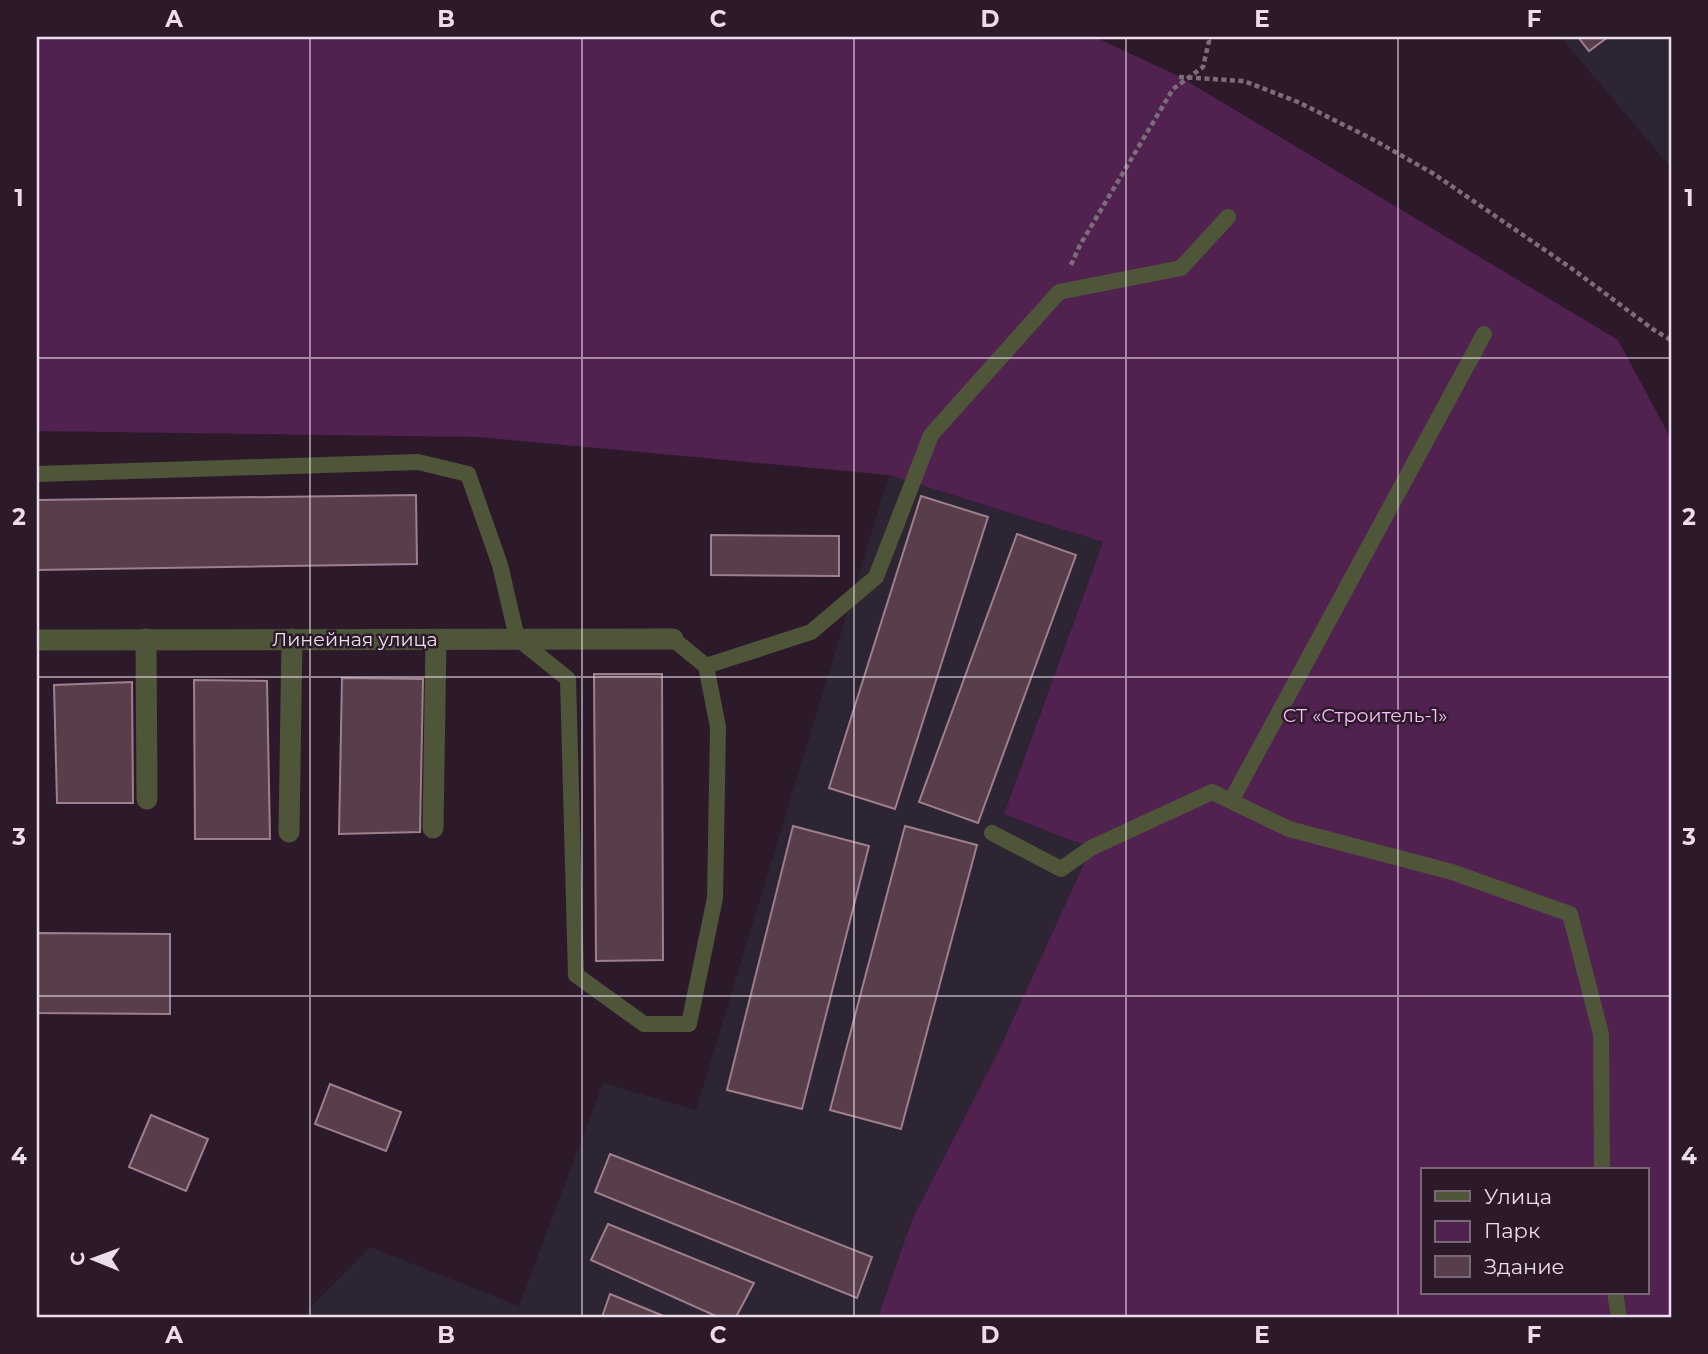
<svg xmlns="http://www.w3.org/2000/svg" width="1708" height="1354" font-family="Montserrat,sans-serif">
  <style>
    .industrial { fill: #2d2434 }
    .green { fill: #512150; fill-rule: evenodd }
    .building { fill: #583d4a; stroke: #9e7f8d; stroke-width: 2 }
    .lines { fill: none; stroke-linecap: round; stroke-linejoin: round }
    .path { stroke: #7d6d7c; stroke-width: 4.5; stroke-dasharray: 5 3.5; stroke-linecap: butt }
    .service { stroke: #4e5539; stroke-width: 16 }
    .minor { stroke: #4e5539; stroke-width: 21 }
    .grid { fill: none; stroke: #ebdeea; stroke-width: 2; stroke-opacity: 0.55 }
    .labels { text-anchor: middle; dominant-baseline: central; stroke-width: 5; stroke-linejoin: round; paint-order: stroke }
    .street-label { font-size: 19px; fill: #ebdeea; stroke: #2c1a2b }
    .park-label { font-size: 19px; fill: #fbbef8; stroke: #2c1a2b }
    .neatline { fill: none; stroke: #ebdeea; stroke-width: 2.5 }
    .grid-label { font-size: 23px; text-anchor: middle; font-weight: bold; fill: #ebdeea }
  </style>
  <rect width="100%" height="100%" fill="#2c1a2b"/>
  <g class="industrial">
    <polygon points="1561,37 1671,37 1671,168"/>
    <polygon points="889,475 1103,542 1004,814 1091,848 998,1052 912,1220 878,1317 301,1317 370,1247 519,1306 603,1083 696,1110"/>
  </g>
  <path class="green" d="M37,37H1095L1180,77L1618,340L1671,439V1317H878L912,1220L998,1052L1091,848L1004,814L1103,542L889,475L477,437L37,431ZM1423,1170H1647V1293H1423Z"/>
  <g class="building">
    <polygon points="1578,37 1608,37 1589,51"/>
    <polygon points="416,495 417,564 37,570 37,500"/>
    <polygon points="921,496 988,517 895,809 829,788"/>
    <polygon points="1017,534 1076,555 978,823 919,802"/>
    <polygon points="711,535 839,536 839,576 711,575"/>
    <polygon points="594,674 662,674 663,960 596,961"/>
    <polygon points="342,678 423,679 420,832 339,834"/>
    <polygon points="194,680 267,681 270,839 195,839"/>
    <polygon points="132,682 133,803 57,803 54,685"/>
    <polygon points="793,826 869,846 802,1109 727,1090"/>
    <polygon points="905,826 977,845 901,1129 830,1110"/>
    <polygon points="37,933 170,934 170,1014 37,1013"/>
    <polygon points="330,1084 401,1112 386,1151 315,1124"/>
    <polygon points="151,1115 208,1139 186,1191 129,1167"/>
    <polygon points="610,1154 872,1257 857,1298 595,1192"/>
    <polygon points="608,1224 754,1283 736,1317 718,1317 591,1260"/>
    <polygon points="610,1294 666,1317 602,1317"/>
  </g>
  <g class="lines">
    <g class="path">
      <polyline points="1179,77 1244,81 1298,102 1374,140 1434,174 1571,268 1654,330 1671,340"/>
      <polyline points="1071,265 1080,245 1173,89 1203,67 1209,41 1207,37"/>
    </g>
    <g class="service">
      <polyline points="37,474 418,462 468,474 500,565 517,638 568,679 576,975 644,1024 689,1024 715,898 718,727 706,666 673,639"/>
      <polyline points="706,666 811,632 876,577 931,435 1059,292 1181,268 1228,217"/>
      <polyline points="1231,801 1484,334"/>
      <polyline points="992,833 1061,869 1091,848 1212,792 1289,829 1452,872 1570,914 1601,1034 1602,1170"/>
      <polyline points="1615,1293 1619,1317"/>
    </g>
    <g class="minor">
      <polyline points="146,639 147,799"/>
      <polyline points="37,640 673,639"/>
      <polyline points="433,828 436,640"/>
      <polyline points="289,832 292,639"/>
    </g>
  </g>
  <path class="grid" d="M310,37V1317M582,37V1317M854,37V1317M1126,37V1317M1398,37V1317M37,358H1671M37,677H1671M37,996H1671"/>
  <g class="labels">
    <g class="street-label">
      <text x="355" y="639">Линейная улица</text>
    </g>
    <g class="park-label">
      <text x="1365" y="715">СТ «Строитель-1»</text>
    </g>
  </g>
  <rect width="1708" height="1354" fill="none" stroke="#2c1a2b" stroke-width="77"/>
  <rect x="1421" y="1168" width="228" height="126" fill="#2c1a2b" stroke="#786877" stroke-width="2"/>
  <rect x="1435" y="1191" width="35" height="10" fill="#4e5539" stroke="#786877" stroke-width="2"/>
  <text x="1484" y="1204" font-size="21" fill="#ebdeea">Улица</text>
  <rect x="1435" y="1221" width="35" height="21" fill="#512150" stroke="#786877" stroke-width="2"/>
  <text x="1484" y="1238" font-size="21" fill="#ebdeea">Парк</text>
  <rect x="1435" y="1256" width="35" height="21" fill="#583d4a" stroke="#786877" stroke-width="2"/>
  <text x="1484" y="1274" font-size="21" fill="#ebdeea">Здание</text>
  <g transform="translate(94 1259) rotate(271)" stroke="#2c1a2b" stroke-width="5" paint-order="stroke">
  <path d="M0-5L12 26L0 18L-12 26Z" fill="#ebdeea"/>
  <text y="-10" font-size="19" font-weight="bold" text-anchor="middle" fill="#ebdeea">С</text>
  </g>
  <rect x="38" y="38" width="1632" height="1278" class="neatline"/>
  <g class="grid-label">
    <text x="174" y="27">A</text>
    <text x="446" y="27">B</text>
    <text x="718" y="27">C</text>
    <text x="990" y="27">D</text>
    <text x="1262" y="27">E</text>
    <text x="1534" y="27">F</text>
    <text x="19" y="206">1</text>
    <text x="1689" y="206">1</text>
    <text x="19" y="525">2</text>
    <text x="1689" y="525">2</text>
    <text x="19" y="845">3</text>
    <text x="1689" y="845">3</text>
    <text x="19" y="1164">4</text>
    <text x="1689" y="1164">4</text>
    <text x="174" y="1343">A</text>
    <text x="446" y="1343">B</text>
    <text x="718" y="1343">C</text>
    <text x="990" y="1343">D</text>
    <text x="1262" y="1343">E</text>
    <text x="1534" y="1343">F</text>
  </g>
</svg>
